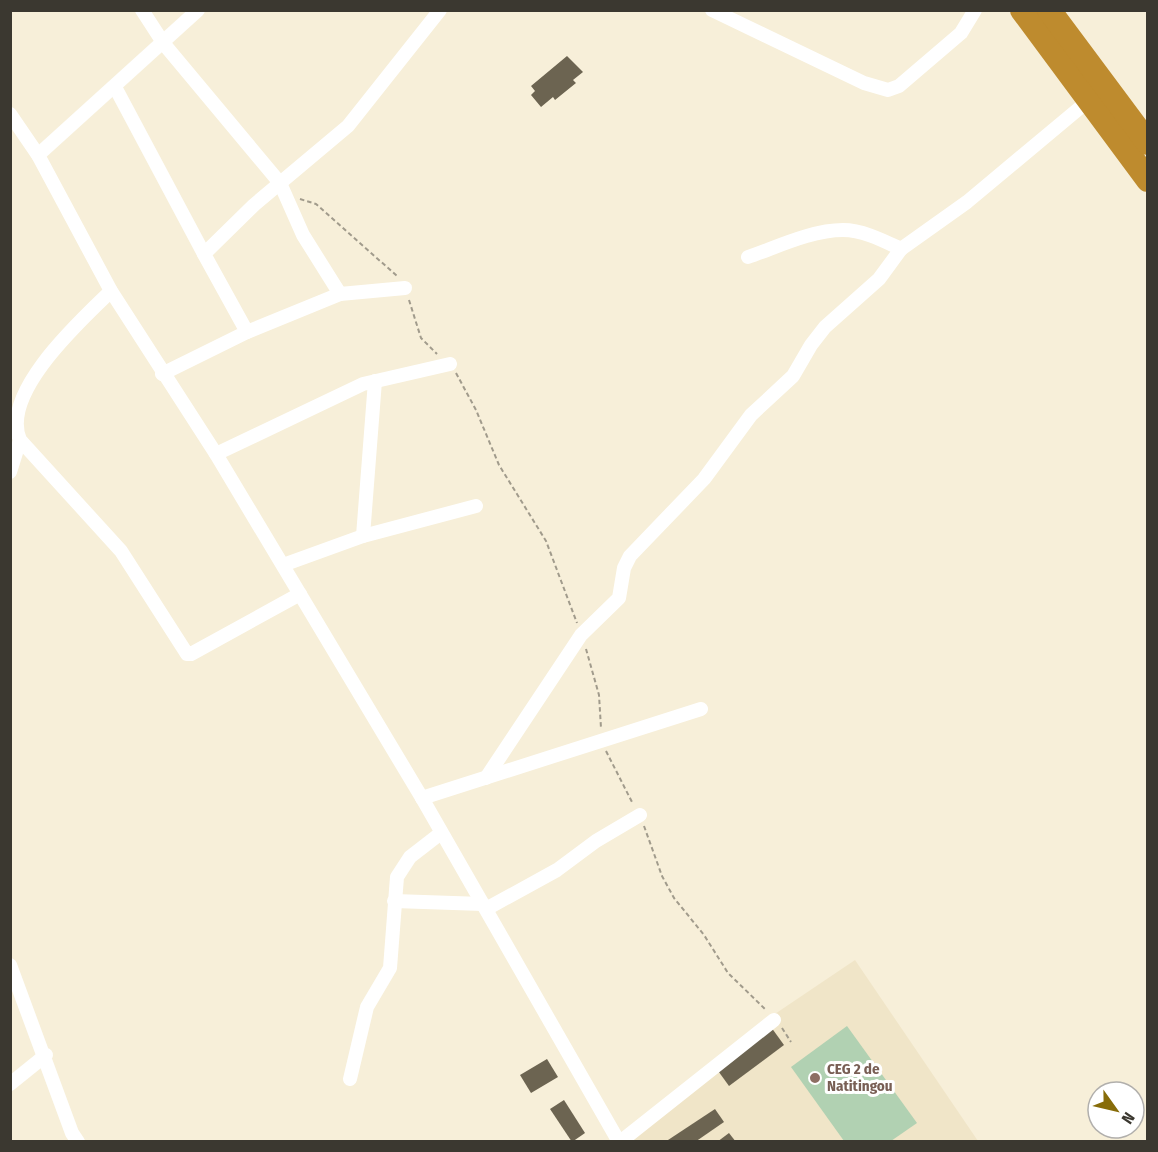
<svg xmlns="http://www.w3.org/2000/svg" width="1158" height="1152" font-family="'Fira Sans Condensed',sans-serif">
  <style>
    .built { fill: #f0e5c8 }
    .green { fill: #b1d1b2 }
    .building { fill: #6c6451 }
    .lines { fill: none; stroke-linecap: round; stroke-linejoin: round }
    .path { stroke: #a19b8c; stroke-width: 2; stroke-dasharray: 4.5 3; stroke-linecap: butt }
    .street { stroke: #fff; stroke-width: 14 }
    .highway { stroke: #be8b2e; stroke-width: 24 }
    .education-dot { fill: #8d6e63; stroke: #fff; stroke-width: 2 }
    .labels { text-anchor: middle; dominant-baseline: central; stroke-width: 6; stroke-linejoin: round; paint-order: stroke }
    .education-label { font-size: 15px; font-weight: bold; fill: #785e54; stroke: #fff; text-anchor: start }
  </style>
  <rect width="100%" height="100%" fill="#f7efd9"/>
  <polygon class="built" points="855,960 978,1141 635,1142 629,1131 760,1024"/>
  <polygon class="green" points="847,1026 917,1123 891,1141 844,1141 791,1067"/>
  <g class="building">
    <polygon points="567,56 583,72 573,80 576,83 555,100 553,97 541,107 531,95 535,91 531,86"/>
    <polygon points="771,1027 784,1045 729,1086 716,1068"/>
    <polygon points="547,1059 558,1077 531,1093 520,1075"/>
    <polygon points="564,1100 585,1133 572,1142 550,1109"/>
    <polygon points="715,1109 724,1122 695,1142 665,1142"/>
    <polygon points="729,1133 736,1142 717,1142"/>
  </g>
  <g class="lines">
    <g class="path">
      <polyline points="300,199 316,204 397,276"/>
      <polyline points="409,300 421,338 437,354"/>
      <polyline points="456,373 476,410 499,465 546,541 577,623"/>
      <polyline points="586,649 599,695 601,728"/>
      <polyline points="606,751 633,804"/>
      <polyline points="644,826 662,876 674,898 704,935 728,973 766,1010"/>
      <polyline points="782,1028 791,1042"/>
    </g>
    <g class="street">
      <polyline points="142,10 164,44 280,183 303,235 340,294 247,332"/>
      <polyline points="712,10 864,83 888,90 899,86 961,33 975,10"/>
      <polyline points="115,87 204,254"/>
      <polyline points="10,114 38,155 111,291 216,454 422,798 619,1142"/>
      <polyline points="38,155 198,10"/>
      <path d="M748,257C777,247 812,230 843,230C863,230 884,241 901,249L967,202L1088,101"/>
      <path d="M111,291C80,321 0,393 20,440L121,551L187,654H191L300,594"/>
      <polyline points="340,294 405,288"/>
      <polyline points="162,374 247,332 204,254 254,205 348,126 440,10"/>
      <polyline points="216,454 363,384 450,364"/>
      <polyline points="10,472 20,440"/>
      <polyline points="363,536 375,381"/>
      <polyline points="283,565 363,536 476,506"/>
      <polyline points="486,778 581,635 619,598 624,568 630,556 704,479 751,415 793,376 811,345 825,327 879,279 901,249"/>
      <polyline points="422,798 701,709"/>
      <polyline points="394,901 483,904"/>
      <polyline points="486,909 557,870 596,841 640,815"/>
      <polyline points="10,965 72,1133 78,1142"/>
      <polyline points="350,1079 367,1007 390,968 397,877 410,857 441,833"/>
      <polyline points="10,1084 46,1055"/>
      <polyline points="620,1142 774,1020"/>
    </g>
    <g class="highway">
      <polyline points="1022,10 1148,180"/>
      <polyline points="1049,10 1148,143"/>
    </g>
  </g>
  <circle class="education-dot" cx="815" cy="1078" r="6"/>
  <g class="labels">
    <g class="education-label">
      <text x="827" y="1069">CEG 2 de<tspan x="827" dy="17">Natitingou</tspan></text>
    </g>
  </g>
  <rect width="1158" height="1152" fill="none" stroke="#3b3830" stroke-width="24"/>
  <g transform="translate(1116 1110) rotate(124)"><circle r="28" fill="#ffffff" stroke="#b1afac" stroke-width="1.5"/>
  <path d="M0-4.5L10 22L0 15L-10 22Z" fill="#876c09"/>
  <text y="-9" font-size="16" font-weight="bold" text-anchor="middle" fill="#3b3830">N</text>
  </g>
</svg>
